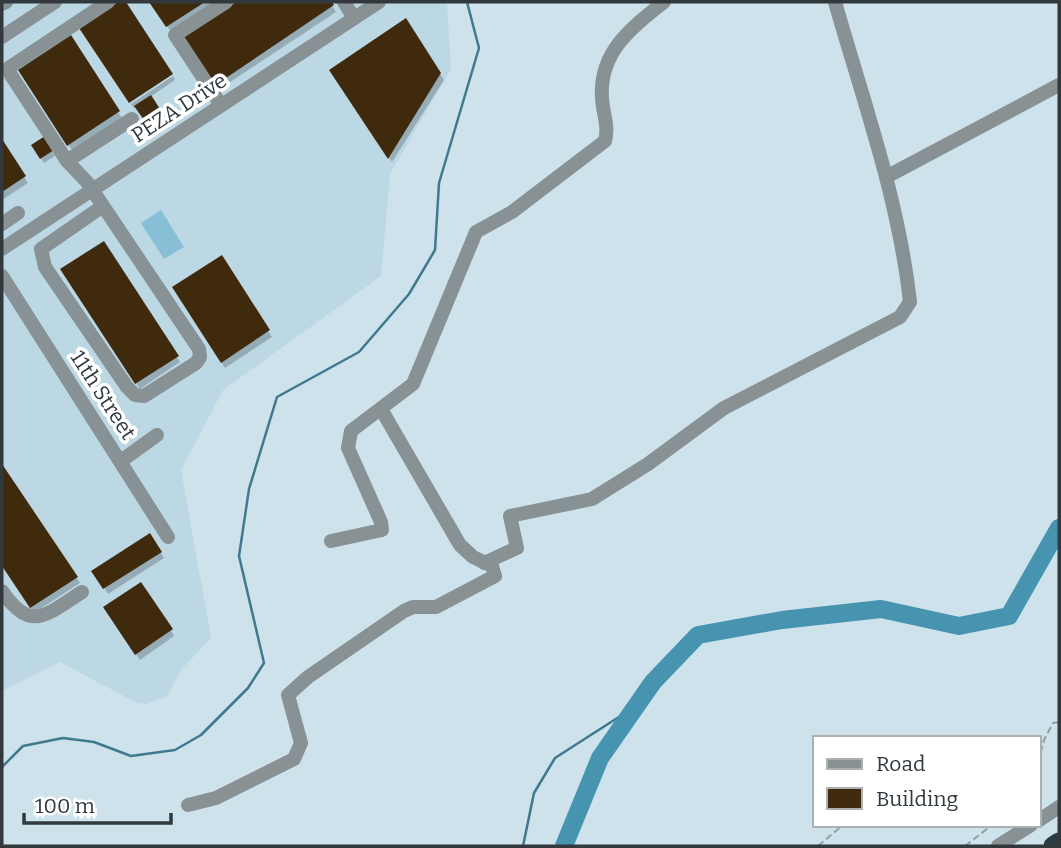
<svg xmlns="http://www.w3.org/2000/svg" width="1061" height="848" font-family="Bitter,serif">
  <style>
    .built { fill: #bbd8e4 }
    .green { fill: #88bfd6 }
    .shadow { fill: #0003 }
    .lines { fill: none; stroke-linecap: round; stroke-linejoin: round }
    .stream { stroke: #40798e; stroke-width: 2.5 }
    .river { stroke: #4794b1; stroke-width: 18 }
    .building { fill: #402a0e }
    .path { stroke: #8f9fa6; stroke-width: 2; stroke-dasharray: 7 3.5; stroke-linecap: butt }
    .minor { stroke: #889194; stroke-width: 14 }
    .highway { stroke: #2a3c43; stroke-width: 19 }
    .labels { text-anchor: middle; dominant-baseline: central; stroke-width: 7; stroke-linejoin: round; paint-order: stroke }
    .street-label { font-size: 21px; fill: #31393d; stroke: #fff }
  </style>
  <rect width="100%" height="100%" fill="#cde2eb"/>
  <polygon class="built" points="2,2 447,2 451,69 390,174 381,276 223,390 181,470 211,638 181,670 167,696 147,704 137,703 60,662 2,691"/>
  <polygon class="green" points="161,210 184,247 164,259 141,223"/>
  <g class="shadow">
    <polygon points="151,2 217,2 171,32"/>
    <polygon points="240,2 330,2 336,12 218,90 184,39"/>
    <polygon points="405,20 444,80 392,162 334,77"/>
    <polygon points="71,38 122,118 72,150 20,70"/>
    <polygon points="173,76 175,80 150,97 162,115 148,125 136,106 134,108 131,104"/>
    <polygon points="44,139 55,156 44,163 33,146"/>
    <polygon points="2,142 28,183 2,200"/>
    <polygon points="103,243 180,362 140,389 63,270"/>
    <polygon points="221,257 272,337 225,368 174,288"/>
    <polygon points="2,467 80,583 34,613 2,564"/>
    <polygon points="150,535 164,558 108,594 94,571"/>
    <polygon points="109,614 171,630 174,636 140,660"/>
  </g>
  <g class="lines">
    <g class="stream">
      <polyline points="2,767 23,746 63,738 94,742 131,756 175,750 201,735 248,688 264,663 239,556 249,489 277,397 359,352 409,294 435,250 439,183 479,48 467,2"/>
      <polyline points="523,846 534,793 555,758 636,706"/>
    </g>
    <polyline class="river" points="564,846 600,758 653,682 698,635 782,620 881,609 959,626 1009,616 1059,528"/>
  </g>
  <g class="building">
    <polygon points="118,2 126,2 173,74 129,103 79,28"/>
    <polygon points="149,2 205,2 166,27"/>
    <polygon points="236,2 332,2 334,5 214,86 182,38"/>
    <polygon points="406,18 441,73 388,159 329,70"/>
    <polygon points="71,35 120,111 67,146 18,70"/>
    <polygon points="151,95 160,109 144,120 134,106"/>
    <polygon points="45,136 54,150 40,159 31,145"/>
    <polygon points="2,139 26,176 2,192"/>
    <polygon points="104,241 179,356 135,384 60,269"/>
    <polygon points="222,255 270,330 221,363 172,287"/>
    <polygon points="2,464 78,577 30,608 2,566"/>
    <polygon points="150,533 162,552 103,589 91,571"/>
    <polygon points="141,582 173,629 135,655 103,607"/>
  </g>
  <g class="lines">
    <g class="path">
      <polyline points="1038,763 1044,740 1053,723 1059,722"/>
      <polyline points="818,846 843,825"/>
      <polyline points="965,846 992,825"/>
    </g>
    <g class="minor">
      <polyline points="344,2 354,18"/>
      <polyline points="2,4 6,2"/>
      <polyline points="2,37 55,2"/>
      <polyline points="221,105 175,35 226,2"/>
      <polyline points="67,161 132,119"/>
      <polyline points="886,177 1059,85"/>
      <polyline points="103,206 41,249 45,267 127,387 135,395 144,396 196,363 200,357 199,349 87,182 67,161 7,69 108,2"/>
      <polyline points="2,224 18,213"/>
      <polyline points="2,249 379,2"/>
      <polyline points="2,276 168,537"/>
      <polyline points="121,461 157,435"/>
      <path d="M331,541L382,530L381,522L348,448L351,431L413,384L476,232L512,212L605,141C609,126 603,114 602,98C599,52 631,28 664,2"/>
      <path d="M484,563L517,548L510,516L592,499L648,464L724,408L900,317L910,302C899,200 863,100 835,2"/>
      <path d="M2,591C31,634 47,614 82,592"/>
      <polyline points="188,805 216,798 294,759 301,743 288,695 308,677 404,611 413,607 436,607 495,576 492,566 473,557 460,545 381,409"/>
      <polyline points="1038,821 1059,807"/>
      <polyline points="998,846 1031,825"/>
    </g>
    <polyline class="highway" points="1053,846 1059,842"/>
  </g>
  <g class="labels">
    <g class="street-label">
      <text transform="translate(179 108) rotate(-33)">PEZA Drive</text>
      <text transform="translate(103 395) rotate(57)">11th Street</text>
    </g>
  </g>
  <rect width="1061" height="848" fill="none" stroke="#31393d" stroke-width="7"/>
  <rect x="813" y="736" width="228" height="91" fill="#ffffff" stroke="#adb0b1" stroke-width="2"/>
  <rect x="827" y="759" width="35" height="10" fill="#889194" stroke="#adb0b1" stroke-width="2"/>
  <text x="876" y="771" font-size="21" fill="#31393d">Road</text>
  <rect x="827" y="788" width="35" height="21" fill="#402a0e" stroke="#adb0b1" stroke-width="2"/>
  <text x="876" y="806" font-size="21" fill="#31393d">Building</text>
  <path d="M24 813v10h147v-10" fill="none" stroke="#31393d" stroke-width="3.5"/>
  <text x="35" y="813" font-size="21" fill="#31393d" stroke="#ffffff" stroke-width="5" paint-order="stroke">100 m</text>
</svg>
